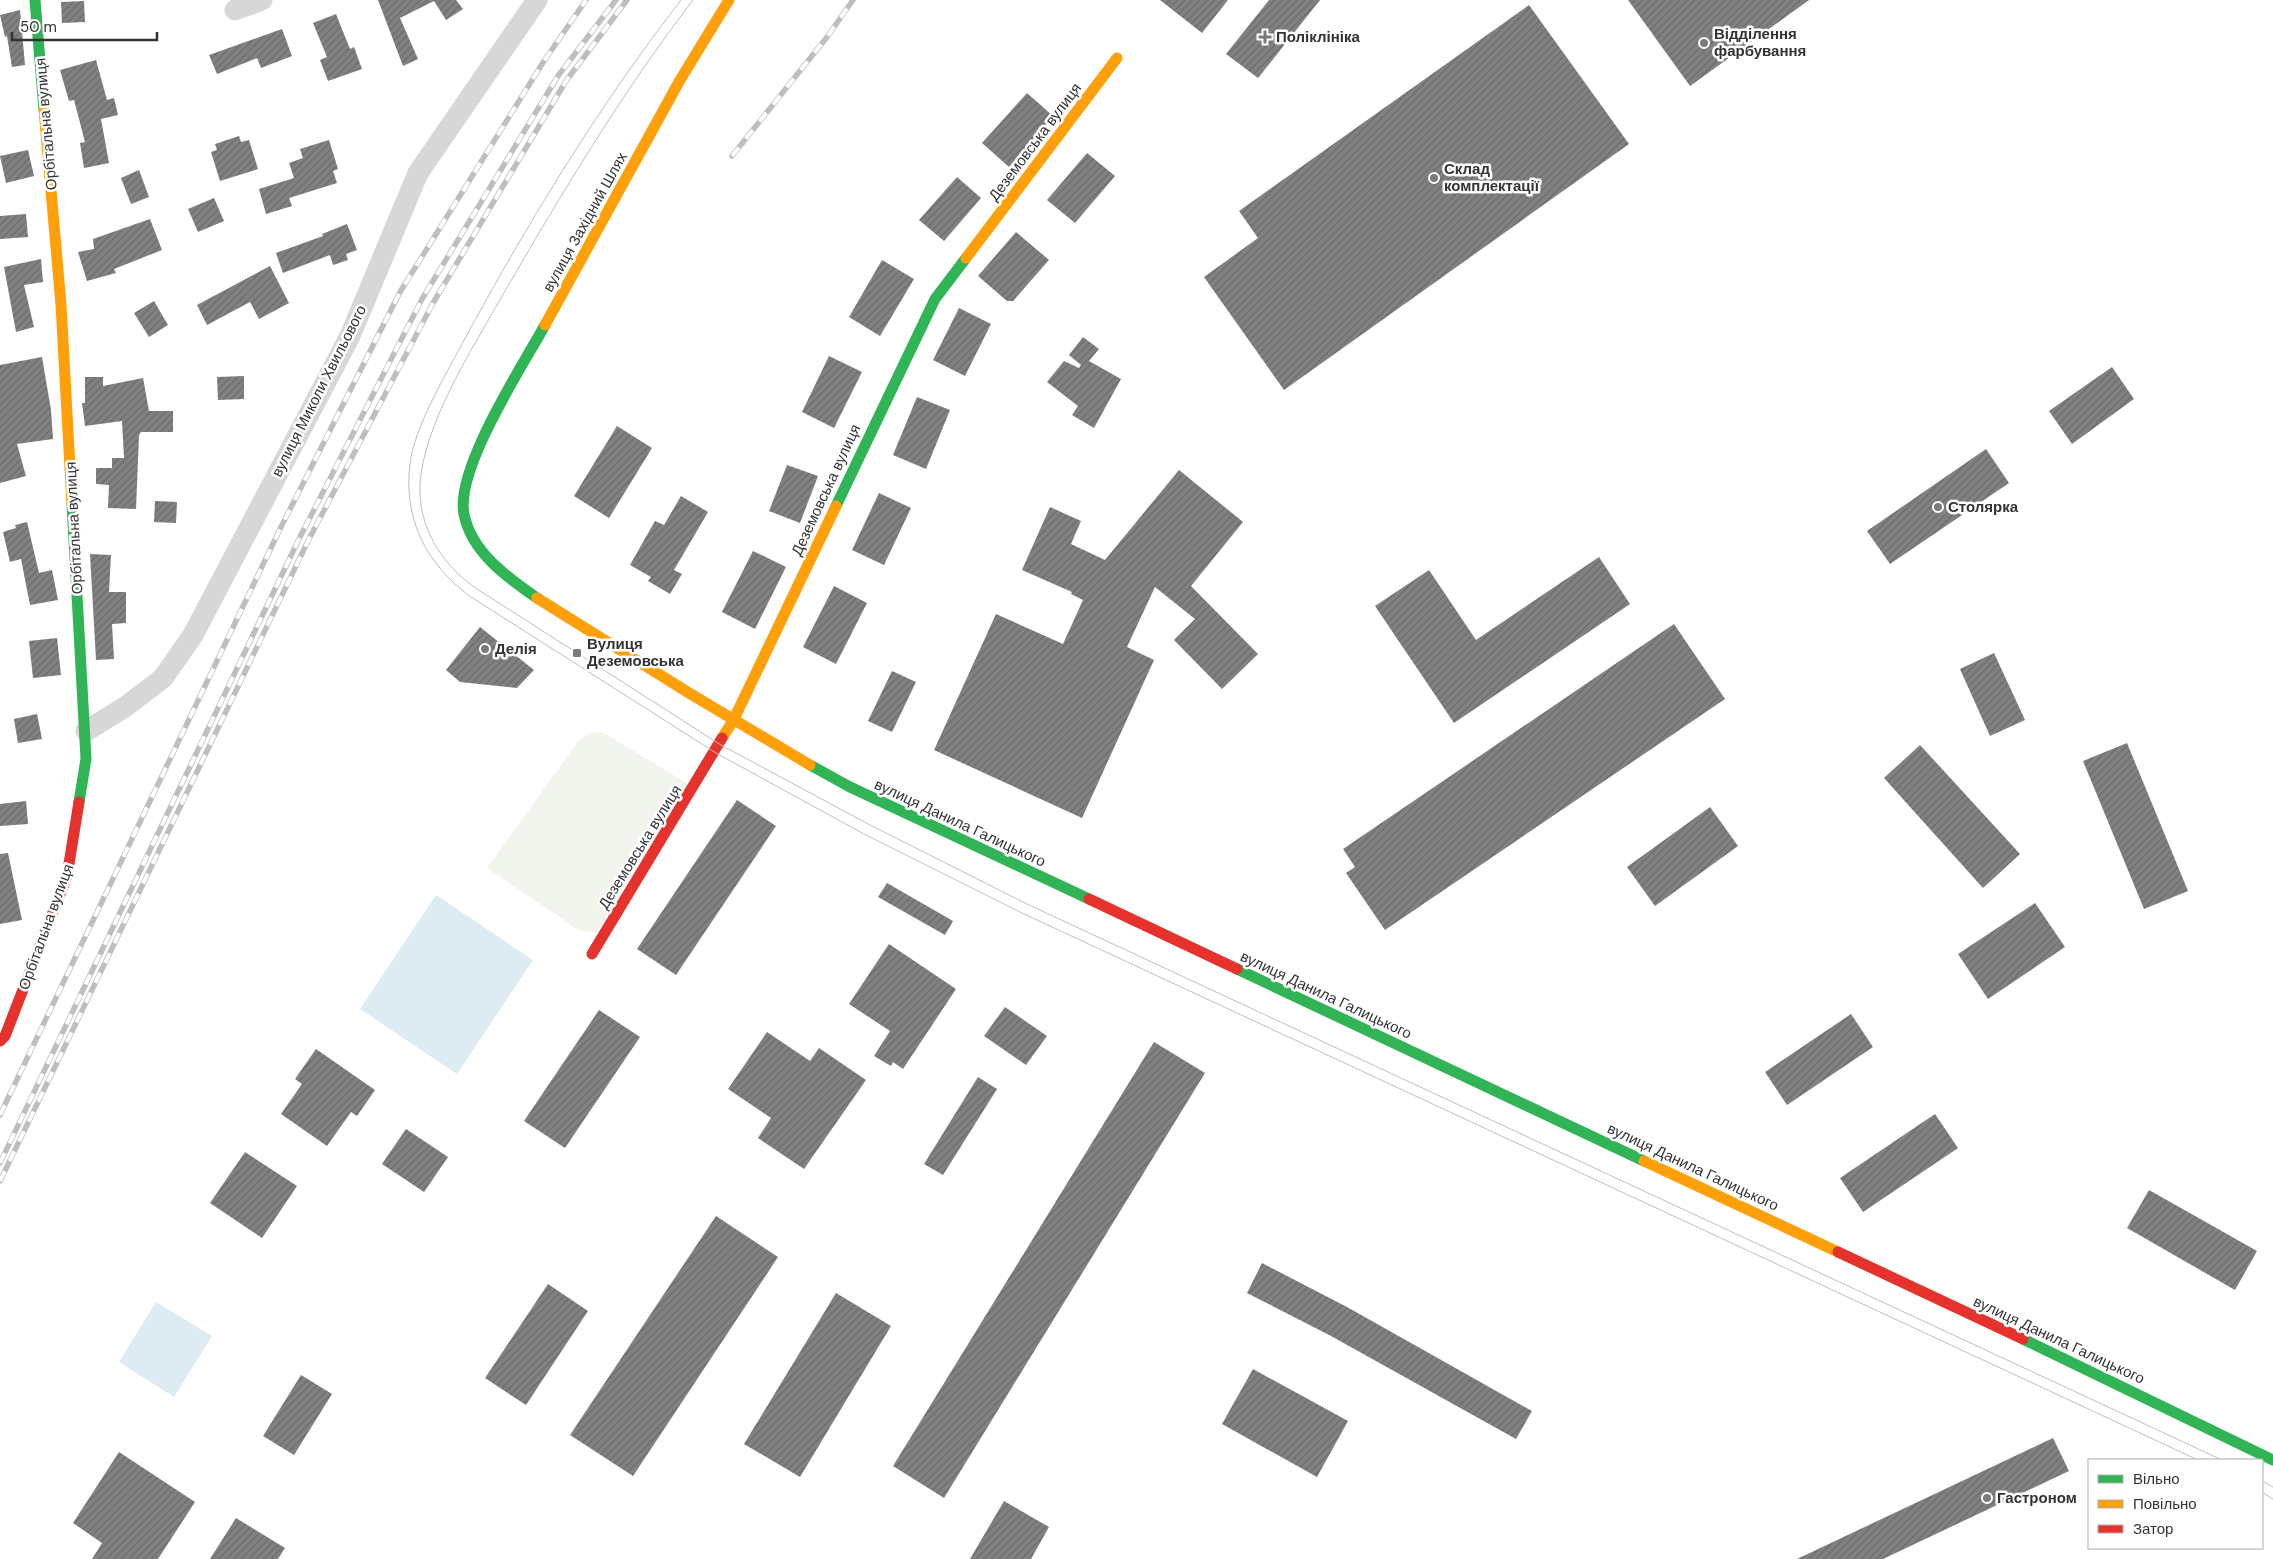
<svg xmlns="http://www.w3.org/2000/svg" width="2273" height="1559" font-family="'DM Sans',sans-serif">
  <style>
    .grass { fill: #f1f5ed }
    .water { fill: #ddebf3 }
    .building { fill: url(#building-hatch) }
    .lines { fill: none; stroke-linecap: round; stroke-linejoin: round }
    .street { stroke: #d7d7d7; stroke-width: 21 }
    .fast { stroke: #30b455; stroke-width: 11 }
    .slow { stroke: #ff9f0a; stroke-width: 11 }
    .jam { stroke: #e5322d; stroke-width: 11 }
    .tram { stroke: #bebebe; stroke-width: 1 }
    .rail-casing { stroke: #bebebe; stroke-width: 5.5 }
    .rail { stroke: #fff; stroke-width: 4; stroke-dasharray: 11; stroke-linecap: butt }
    .poi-dot { fill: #7a7a7a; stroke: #fff; stroke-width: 2 }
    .labels { text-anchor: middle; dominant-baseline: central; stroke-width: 5; stroke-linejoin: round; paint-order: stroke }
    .poi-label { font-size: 15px; font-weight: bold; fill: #333; stroke: #fff; text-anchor: start }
    .street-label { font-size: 15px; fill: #333; stroke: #fff }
  </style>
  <defs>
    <pattern id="building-hatch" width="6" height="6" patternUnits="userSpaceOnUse" patternTransform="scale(1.25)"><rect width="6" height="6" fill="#818181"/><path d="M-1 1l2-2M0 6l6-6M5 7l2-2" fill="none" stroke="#6a6a6a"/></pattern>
  </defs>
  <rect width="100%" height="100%" fill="#fff"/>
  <polygon class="grass" points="602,732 690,785 596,932 580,931 487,868 579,740 590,733"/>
  <g class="water">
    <polygon points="436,895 533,960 457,1074 360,1009"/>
    <polygon points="156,1302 212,1336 174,1397 119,1362"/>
  </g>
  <g class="building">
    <polygon points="378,0 456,0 463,9 446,20 434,1 400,18 418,59 403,66"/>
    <polygon points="1160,0 1228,0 1202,33"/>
    <polygon points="1269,0 1320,0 1258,78 1226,54"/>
    <polygon points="1628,0 1809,0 1690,86"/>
    <polygon points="84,1 85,22 62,23 61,2"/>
    <polygon points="1529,5 1629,144 1284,390 1204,277 1258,238 1239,211"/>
    <polygon points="20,10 25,65 12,67 7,36 5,37 0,15"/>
    <polygon points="336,14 350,49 354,47 362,69 328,81 320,60 327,57 313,23"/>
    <polygon points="282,29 292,56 261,68 257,58 217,74 209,55"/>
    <polygon points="96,60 107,100 114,98 118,115 101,119 109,163 84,168 80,143 85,142 74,100 69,101 60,70"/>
    <polygon points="1027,93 1053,116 1009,167 982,143"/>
    <polygon points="239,136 241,142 249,140 258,169 220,181 211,152 217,150 215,144"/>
    <polygon points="329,140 338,169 333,171 337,183 289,198 292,206 266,214 259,189 294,178 289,163 303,158 300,149"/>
    <polygon points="28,150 34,176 6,183 0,156"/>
    <polygon points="1087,153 1115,176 1075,223 1047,200"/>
    <polygon points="139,170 149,197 131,204 121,178"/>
    <polygon points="957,177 981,198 944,241 919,220"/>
    <polygon points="214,198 224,221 198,232 188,209"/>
    <polygon points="26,214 28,237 0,239 0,216"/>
    <polygon points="150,219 162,250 114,269 116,273 87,281 78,252 94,249 93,239"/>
    <polygon points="347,224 357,250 346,254 348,260 333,265 330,255 283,273 276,253 323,236 322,234"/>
    <polygon points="1016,232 1049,260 1013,301 1007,301 978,276"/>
    <polygon points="41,259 43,282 24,285 34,327 16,332 4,267"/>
    <polygon points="882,260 914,279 880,336 849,317"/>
    <polygon points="270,266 289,303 259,319 250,302 207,325 197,305"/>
    <polygon points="154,301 168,325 149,337 134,313"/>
    <polygon points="959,308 991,324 965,376 933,360"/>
    <polygon points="1083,337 1099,349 1089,361 1121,379 1094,428 1072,415 1078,406 1047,382 1064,361 1079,368 1081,365 1069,355"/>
    <polygon points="829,356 862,372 834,428 802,412"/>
    <polygon points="42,357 51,410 53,439 17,444 26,476 0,483 0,365"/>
    <polygon points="2112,367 2134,399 2072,444 2049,411"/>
    <polygon points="244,376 244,399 218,400 217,377"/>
    <polygon points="85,377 103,377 103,386 143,378 149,411 173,411 173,432 141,432 139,435 136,509 108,508 109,485 96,484 96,468 112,468 112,458 124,458 122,421 85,426 82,403 85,403"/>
    <polygon points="917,397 950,410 926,469 893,455"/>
    <polygon points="617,426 652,448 609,518 574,496"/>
    <polygon points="1986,449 2009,483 1890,564 1867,531"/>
    <polygon points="787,465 818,476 800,523 769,511"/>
    <polygon points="1179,470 1243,522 1191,586 1258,654 1222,689 1174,640 1195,619 1155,587 1127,647 1154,660 1082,818 934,750 996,614 1063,644 1083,600 1071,594 1072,592 1022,570 1050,507 1081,521 1071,544 1105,560"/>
    <polygon points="879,493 911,508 884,565 852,550"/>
    <polygon points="681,496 708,512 674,570 682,574 670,594 648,581 651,577 630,565 655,521 664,525"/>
    <polygon points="155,501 177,502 176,523 154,522"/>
    <polygon points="27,522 39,573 52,570 58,600 30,605 21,559 10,562 3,532 16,528 15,525"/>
    <polygon points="753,551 786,567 755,629 722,612"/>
    <polygon points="90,554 111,555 109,592 126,592 126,623 112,624 114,659 96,660"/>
    <polygon points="1599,557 1630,604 1454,723 1375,606 1429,570 1476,640"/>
    <polygon points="834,586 867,603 836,664 803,647"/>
    <polygon points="1674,624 1725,699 1385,930 1346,873 1355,867 1343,849"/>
    <polygon points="480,627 534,670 517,688 460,682 446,670"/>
    <polygon points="57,638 61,675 33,678 29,641"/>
    <polygon points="1994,653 2025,720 1990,736 1960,669"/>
    <polygon points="892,671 916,682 892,732 868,721"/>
    <polygon points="37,714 42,739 18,743 14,719"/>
    <polygon points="2127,743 2188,891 2144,909 2083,761"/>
    <polygon points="1920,745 2020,854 1983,888 1884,778"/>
    <polygon points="737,800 776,826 676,975 637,949"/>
    <polygon points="26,801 28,824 0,826 0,804"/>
    <polygon points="1710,807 1738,846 1655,906 1627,867"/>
    <polygon points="8,853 22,920 0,924 0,854"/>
    <polygon points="887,883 953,921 945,935 878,897"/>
    <polygon points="2035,903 2065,947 1988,999 1958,954"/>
    <polygon points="889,944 956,989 903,1069 893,1062 891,1066 874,1056 890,1031 849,1004"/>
    <polygon points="1005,1007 1047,1036 1026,1065 984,1036"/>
    <polygon points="599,1010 640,1037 565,1148 524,1121"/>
    <polygon points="1851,1014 1873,1047 1787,1105 1765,1072"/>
    <polygon points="767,1032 810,1061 819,1048 866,1080 804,1169 758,1138 771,1118 728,1089"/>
    <polygon points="1154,1042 1205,1073 944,1498 893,1466"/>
    <polygon points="316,1049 375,1090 357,1116 351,1112 327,1146 281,1114 302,1084 295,1079"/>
    <polygon points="978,1077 997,1089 943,1175 924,1164"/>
    <polygon points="1935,1114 1958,1148 1863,1212 1840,1178"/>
    <polygon points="406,1129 448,1157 424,1192 382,1164"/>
    <polygon points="245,1152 297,1186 262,1238 210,1203"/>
    <polygon points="2149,1190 2257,1251 2235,1290 2127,1228"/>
    <polygon points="716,1216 778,1257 633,1476 570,1435"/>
    <polygon points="1262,1263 1347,1307 1532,1411 1516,1439 1331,1336 1247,1293"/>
    <polygon points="548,1284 588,1311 526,1405 485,1378"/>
    <polygon points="836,1293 891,1326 800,1477 744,1444"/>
    <polygon points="1253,1369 1348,1421 1317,1477 1222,1424"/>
    <polygon points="301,1375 332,1394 294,1455 263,1436"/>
    <polygon points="2053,1438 2069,1471 1883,1559 1797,1559"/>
    <polygon points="119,1452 195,1502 158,1559 92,1559 102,1543 73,1523"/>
    <polygon points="1004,1501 1049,1527 1031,1559 970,1559"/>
    <polygon points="236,1518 285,1548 278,1559 210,1559"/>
  </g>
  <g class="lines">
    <g class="street">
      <polyline points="235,10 262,0"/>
      <polyline points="86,731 125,707 163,678 193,635 350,336 418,173 537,0"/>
    </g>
    <g class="fast">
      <polyline points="35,0 44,110"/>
      <polyline points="72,504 86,759 79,802"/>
      <polyline points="836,506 935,299 966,258"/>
      <path d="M537,598C508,578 471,552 464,514C455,469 522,367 545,325"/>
      <polyline points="810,765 850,787 1089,899"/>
      <polyline points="1237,969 1644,1161"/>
      <polyline points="2023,1339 2273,1460"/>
    </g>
    <g class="slow">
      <polyline points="44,110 61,305 72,504"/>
      <polyline points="966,258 1117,58"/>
      <polyline points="545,325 680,80 729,0"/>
      <polyline points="537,598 689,693 810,765"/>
      <polyline points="722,738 733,721 836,506"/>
      <polyline points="1644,1161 1838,1252"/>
    </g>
    <g class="jam">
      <polyline points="1089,899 1237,969"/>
      <polyline points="592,954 722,738"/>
      <polyline points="0,1041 5,1036 67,876 79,802"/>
      <polyline points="1838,1252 2023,1339"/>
    </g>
    <g class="tram">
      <path d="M681,0C598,107 527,224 462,344C445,376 414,428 410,464C403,520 427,565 471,597L716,753L864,834L1022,913L2198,1460"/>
      <path d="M693,0C621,94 560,196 501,298C471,351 424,424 420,484C418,528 442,565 477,589L721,745L870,825L1027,904L2222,1460"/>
      <polyline points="2262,1481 2273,1487"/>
      <polyline points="2262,1492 2273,1499"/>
    </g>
    <defs>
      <g id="rail">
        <polyline points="732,156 827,37 853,0"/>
        <polyline points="0,1115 280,529 400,292 542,64 586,0"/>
        <polyline points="0,1163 299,539 422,299 558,76 616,0"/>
        <polyline points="0,1181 309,539 433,303 566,81 627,0"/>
      </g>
    </defs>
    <use href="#rail" class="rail-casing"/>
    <use href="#rail" class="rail"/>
  </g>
  <g class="poi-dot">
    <path d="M1262.5 29.5h5v5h5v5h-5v5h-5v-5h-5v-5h5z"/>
    <circle cx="1704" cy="43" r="5"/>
    <circle cx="1434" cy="178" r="5"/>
    <circle cx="1938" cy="507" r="5"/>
    <circle cx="485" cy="649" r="5"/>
    <rect x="572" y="648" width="10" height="10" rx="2.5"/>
    <circle cx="1987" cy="1498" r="5"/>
  </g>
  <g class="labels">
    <g class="poi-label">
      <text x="1714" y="34">Відділення<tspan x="1714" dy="17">фарбування</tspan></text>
      <text x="1276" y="37">Поліклініка</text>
      <text x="1444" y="169">Склад<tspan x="1444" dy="17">комплектації</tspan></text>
      <text x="1948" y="507">Столярка</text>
      <text x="587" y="644">Вулиця<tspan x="587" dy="17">Деземовська</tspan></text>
      <text x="495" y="649">Делія</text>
      <text x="1997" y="1498">Гастроном</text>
    </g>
    <g class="street-label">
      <text transform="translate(46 124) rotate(-95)">Орбітальна вулиця</text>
      <text transform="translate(1035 142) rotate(-53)">Деземовська вулиця</text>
      <text transform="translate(585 222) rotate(-61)">вулиця Західний Шлях</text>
      <text transform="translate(319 391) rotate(-63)">вулиця Миколи Хвильового</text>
      <text transform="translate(826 490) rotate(-65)">Деземовська вулиця</text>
      <text transform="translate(74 528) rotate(-93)">Орбітальна вулиця</text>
      <text transform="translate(960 823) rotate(25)">вулиця Данила Галицького</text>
      <text transform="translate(640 847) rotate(-58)">Деземовська вулиця</text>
      <text transform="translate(46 927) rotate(-70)">Орбітальна вулиця</text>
      <text transform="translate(1326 995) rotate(25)">вулиця Данила Галицького</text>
      <text transform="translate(1693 1167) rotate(25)">вулиця Данила Галицького</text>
      <text transform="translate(2059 1340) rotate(25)">вулиця Данила Галицького</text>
    </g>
  </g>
  <rect x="2088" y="1459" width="175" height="90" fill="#ffffff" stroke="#adadad"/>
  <rect x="2098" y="1475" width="25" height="8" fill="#30b455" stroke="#adadad"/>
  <text x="2133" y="1484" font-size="15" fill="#333333">Вільно</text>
  <rect x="2098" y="1500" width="25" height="8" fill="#ff9f0a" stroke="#adadad"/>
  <text x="2133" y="1509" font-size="15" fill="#333333">Повільно</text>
  <rect x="2098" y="1525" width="25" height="8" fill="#e5322d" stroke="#adadad"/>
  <text x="2133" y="1534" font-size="15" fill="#333333">Затор</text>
  <path d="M12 32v8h145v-8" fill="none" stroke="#333333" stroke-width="2.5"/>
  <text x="20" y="32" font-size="15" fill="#333333" stroke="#ffffff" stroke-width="4" paint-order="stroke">50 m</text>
</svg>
